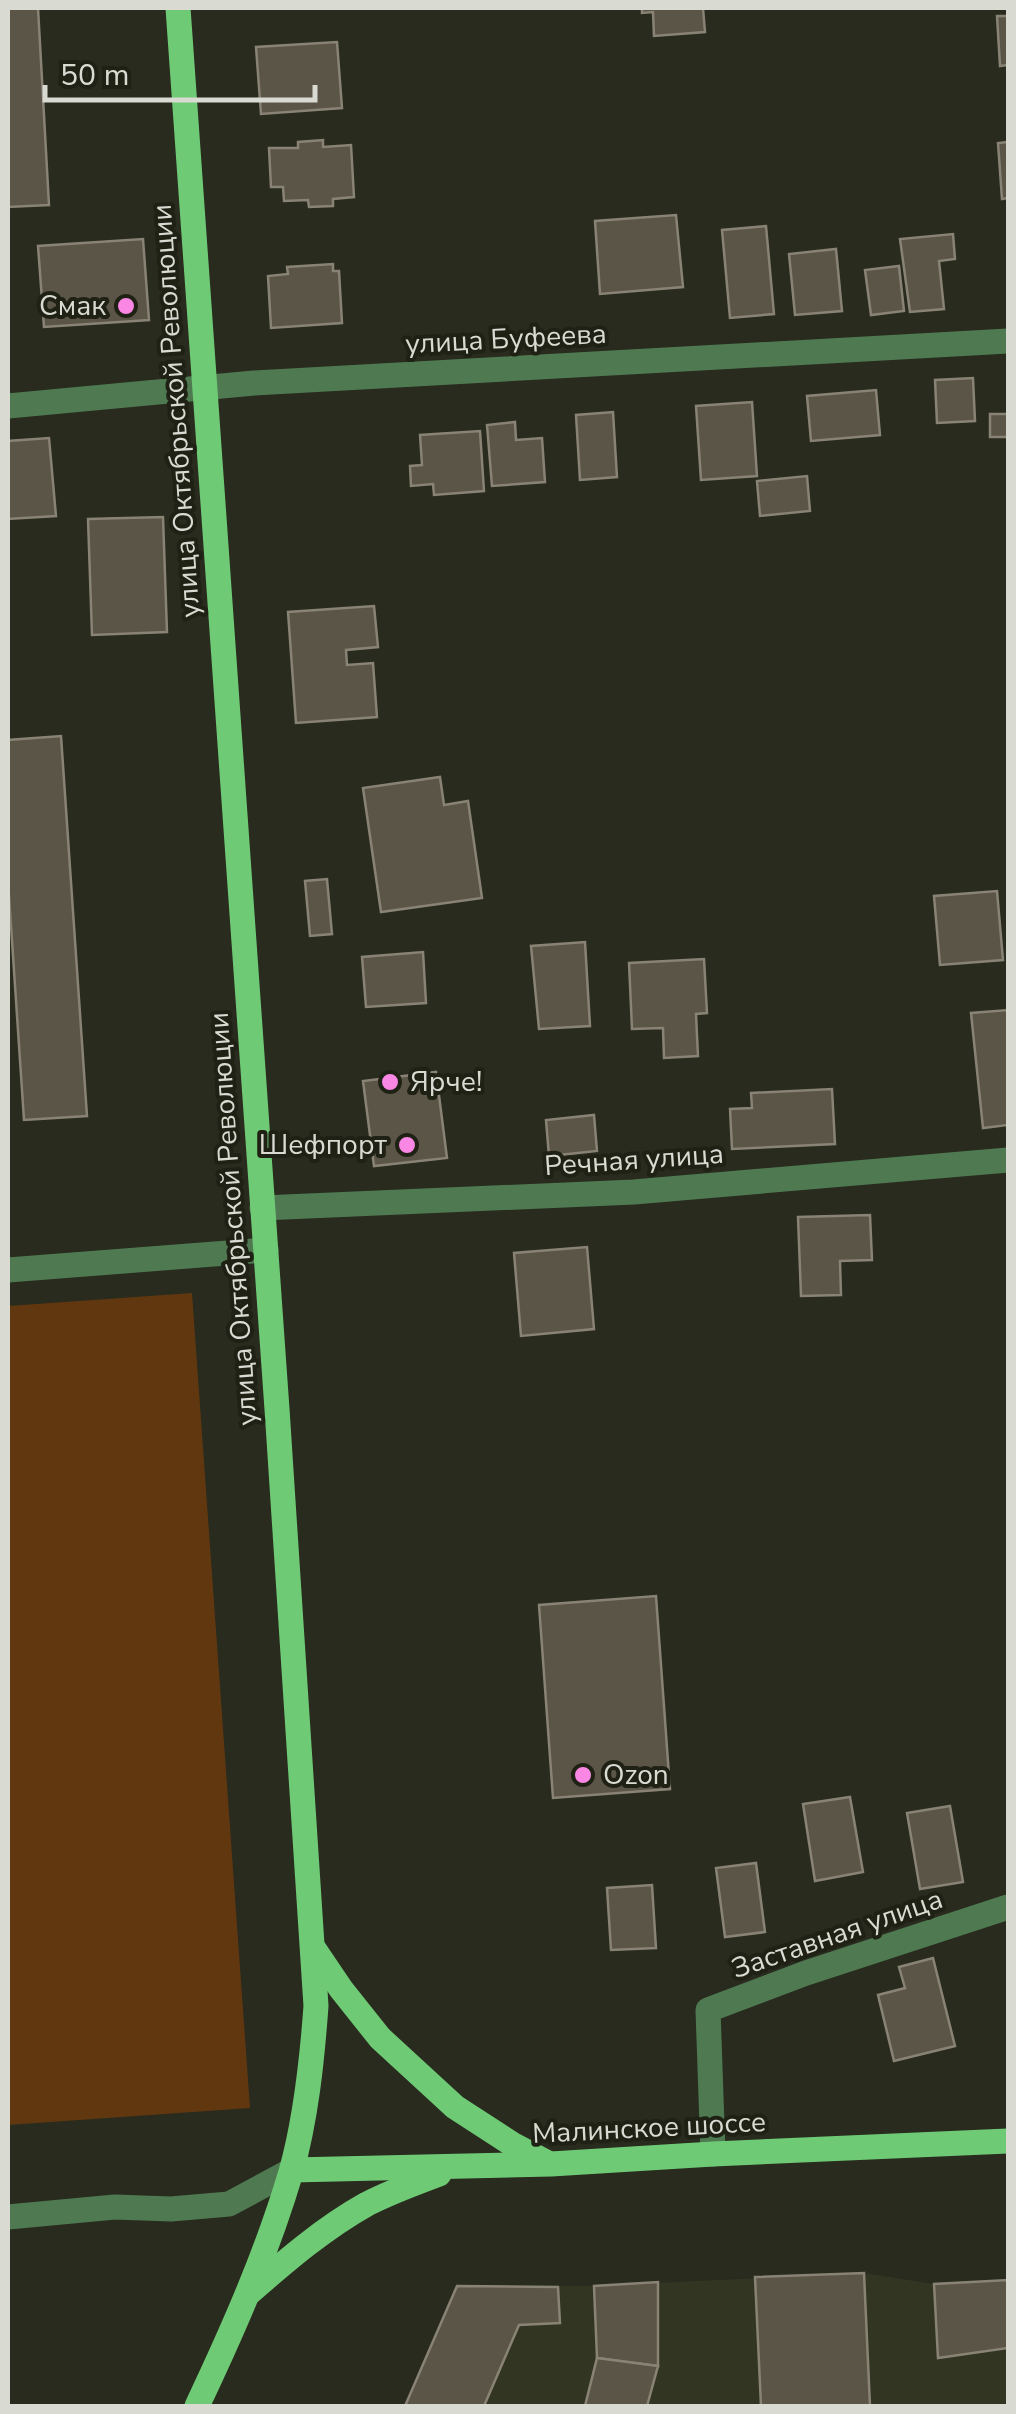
<svg xmlns="http://www.w3.org/2000/svg" width="1016" height="2414" font-family="'Nunito Sans',sans-serif">
  <style>
    .built { fill: #313522 }
    .green { fill: #61370f }
    .building { fill: #5b5547; stroke: #898375; stroke-width: 2.5 }
    .lines { fill: none; stroke-linecap: round; stroke-linejoin: round }
    .minor { stroke: #4f7a51; stroke-width: 25 }
    .major { stroke: #6fca75; stroke-width: 25 }
    .poi-dot { fill: #fb87e5; stroke: #1f2114; stroke-width: 4 }
    .labels { text-anchor: middle; dominant-baseline: central; stroke-width: 8; stroke-linejoin: round; paint-order: stroke }
    .poi-label { font-size: 28px; fill: #d9dbd2; stroke: #1f2114; text-anchor: end }
    .street-label { font-size: 28px; fill: #d9dbd2; stroke: #1f2114 }
  </style>
  <rect width="100%" height="100%" fill="#282b1e"/>
  <polygon class="built" points="864,2273 934,2284 1008,2280 1008,2406 405,2406 457,2286 594,2286"/>
  <polygon class="green" points="192,1293 250,2108 8,2125 8,1306"/>
  <g class="building">
    <polygon points="8,8 38,8 49,205 8,207"/>
    <polygon points="642,8 703,8 705,32 654,36 653,12 642,13"/>
    <polygon points="997,16 1008,16 1008,65 1000,66"/>
    <polygon points="337,42 342,108 261,114 256,47"/>
    <polygon points="323,140 323,147 351,145 354,197 333,199 333,206 309,207 308,200 284,201 283,187 271,187 269,148 298,148 298,142"/>
    <polygon points="1008,142 1008,198 1002,199 998,143"/>
    <polygon points="676,215 683,287 600,294 595,221"/>
    <polygon points="766,226 774,314 730,318 722,230"/>
    <polygon points="953,234 955,259 939,261 944,309 910,312 900,239"/>
    <polygon points="143,239 149,320 44,327 38,246"/>
    <polygon points="836,249 842,311 795,315 789,254"/>
    <polygon points="333,264 333,271 339,271 342,323 271,328 268,276 288,274 287,267"/>
    <polygon points="899,266 904,311 871,315 865,270"/>
    <polygon points="973,378 975,421 937,423 935,380"/>
    <polygon points="876,390 880,435 811,441 807,396"/>
    <polygon points="752,402 757,476 701,480 696,406"/>
    <polygon points="613,412 617,477 580,480 576,415"/>
    <rect x="990" y="414" width="18" height="23"/>
    <polygon points="515,422 516,440 542,438 545,482 492,486 487,425"/>
    <polygon points="480,431 484,491 434,495 433,484 411,486 410,466 422,465 420,435"/>
    <polygon points="49,438 56,516 8,519 8,441"/>
    <polygon points="807,476 810,511 760,516 757,481"/>
    <polygon points="163,517 167,632 92,635 88,519"/>
    <polygon points="374,606 378,647 346,650 347,665 373,663 377,717 296,723 288,612"/>
    <polygon points="61,736 87,1116 24,1120 8,881 8,740"/>
    <polygon points="440,777 444,805 468,801 482,898 381,912 363,788"/>
    <polygon points="327,879 332,934 310,936 305,881"/>
    <polygon points="997,891 1003,960 940,965 934,896"/>
    <polygon points="585,942 590,1026 539,1029 531,946"/>
    <polygon points="423,952 426,1003 366,1007 362,957"/>
    <polygon points="704,959 707,1013 696,1014 698,1056 664,1058 663,1028 632,1029 629,963"/>
    <polygon points="1008,1010 1008,1125 983,1128 971,1013"/>
    <polygon points="436,1072 447,1158 374,1166 363,1081"/>
    <polygon points="832,1089 835,1144 732,1149 730,1109 752,1108 751,1093"/>
    <polygon points="594,1115 597,1151 549,1156 546,1120"/>
    <polygon points="870,1215 872,1260 840,1261 841,1295 801,1296 798,1217"/>
    <polygon points="587,1247 594,1329 521,1336 514,1253"/>
    <polygon points="656,1596 670,1789 553,1798 539,1605"/>
    <polygon points="850,1797 863,1872 815,1881 803,1804"/>
    <polygon points="950,1806 963,1882 920,1889 907,1813"/>
    <polygon points="756,1863 765,1932 725,1937 716,1868"/>
    <polygon points="652,1885 656,1948 611,1950 607,1888"/>
    <polygon points="933,1958 955,2046 894,2061 878,1995 905,1988 899,1967"/>
    <polygon points="864,2273 870,2406 761,2406 755,2277"/>
    <polygon points="1008,2280 1008,2348 938,2358 934,2284"/>
    <polygon points="658,2282 658,2366 597,2358 594,2286"/>
    <polygon points="457,2286 558,2287 560,2323 519,2325 484,2406 405,2406"/>
    <polygon points="597,2358 658,2366 647,2406 585,2406"/>
  </g>
  <g class="lines">
    <g class="minor">
      <polyline points="8,406 254,383 1008,341"/>
      <polyline points="262,1208 634,1192 1008,1160"/>
      <polyline points="8,1270 266,1250"/>
      <polyline points="713,2154 708,2010 806,1973 1008,1907"/>
      <polyline points="8,2217 115,2207 171,2209 229,2204 292,2170"/>
    </g>
    <g class="major">
      <path d="M178,8L277,1409L316,2006C312,2061 306,2119 291,2172C267,2253 233,2330 197,2406"/>
      <polyline points="314,1949 341,1989 380,2038 455,2107 512,2144 546,2162"/>
      <polyline points="292,2170 551,2164 713,2154 1008,2141"/>
      <path d="M250,2292C287,2260 324,2228 367,2204C390,2192 415,2183 439,2174"/>
    </g>
  </g>
  <g class="poi-dot">
    <circle cx="126" cy="306" r="10"/>
    <circle cx="390" cy="1082" r="10"/>
    <circle cx="407" cy="1145" r="10"/>
    <circle cx="583" cy="1775" r="10"/>
  </g>
  <g class="labels">
    <g class="poi-label">
      <text x="106" y="306">Смак</text>
      <text x="410" y="1082" text-anchor="start">Ярче!</text>
      <text x="387" y="1145">Шефпорт</text>
      <text x="603" y="1775" text-anchor="start">Ozon</text>
    </g>
    <g class="street-label">
      <text transform="translate(506 339) rotate(-3)">улица Буфеева</text>
      <text transform="translate(176 411) rotate(-94)">улица Октябрьской Революции</text>
      <text transform="translate(634 1160) rotate(-4)">Речная улица</text>
      <text transform="translate(233 1219) rotate(-94)">улица Октябрьской Революции</text>
      <text transform="translate(837 1934) rotate(-19)">Заставная улица</text>
      <text transform="translate(649 2128) rotate(-3)">Малинское шоссе</text>
    </g>
  </g>
  <rect width="1016" height="2414" fill="none" stroke="#d9dbd2" stroke-width="20"/>
  <path d="M45 85v15h270v-15" fill="none" stroke="#d9dbd2" stroke-width="5"/>
  <text x="60" y="85" font-size="30" fill="#d9dbd2" stroke="#1f2114" stroke-width="8" paint-order="stroke">50 m</text>
</svg>
